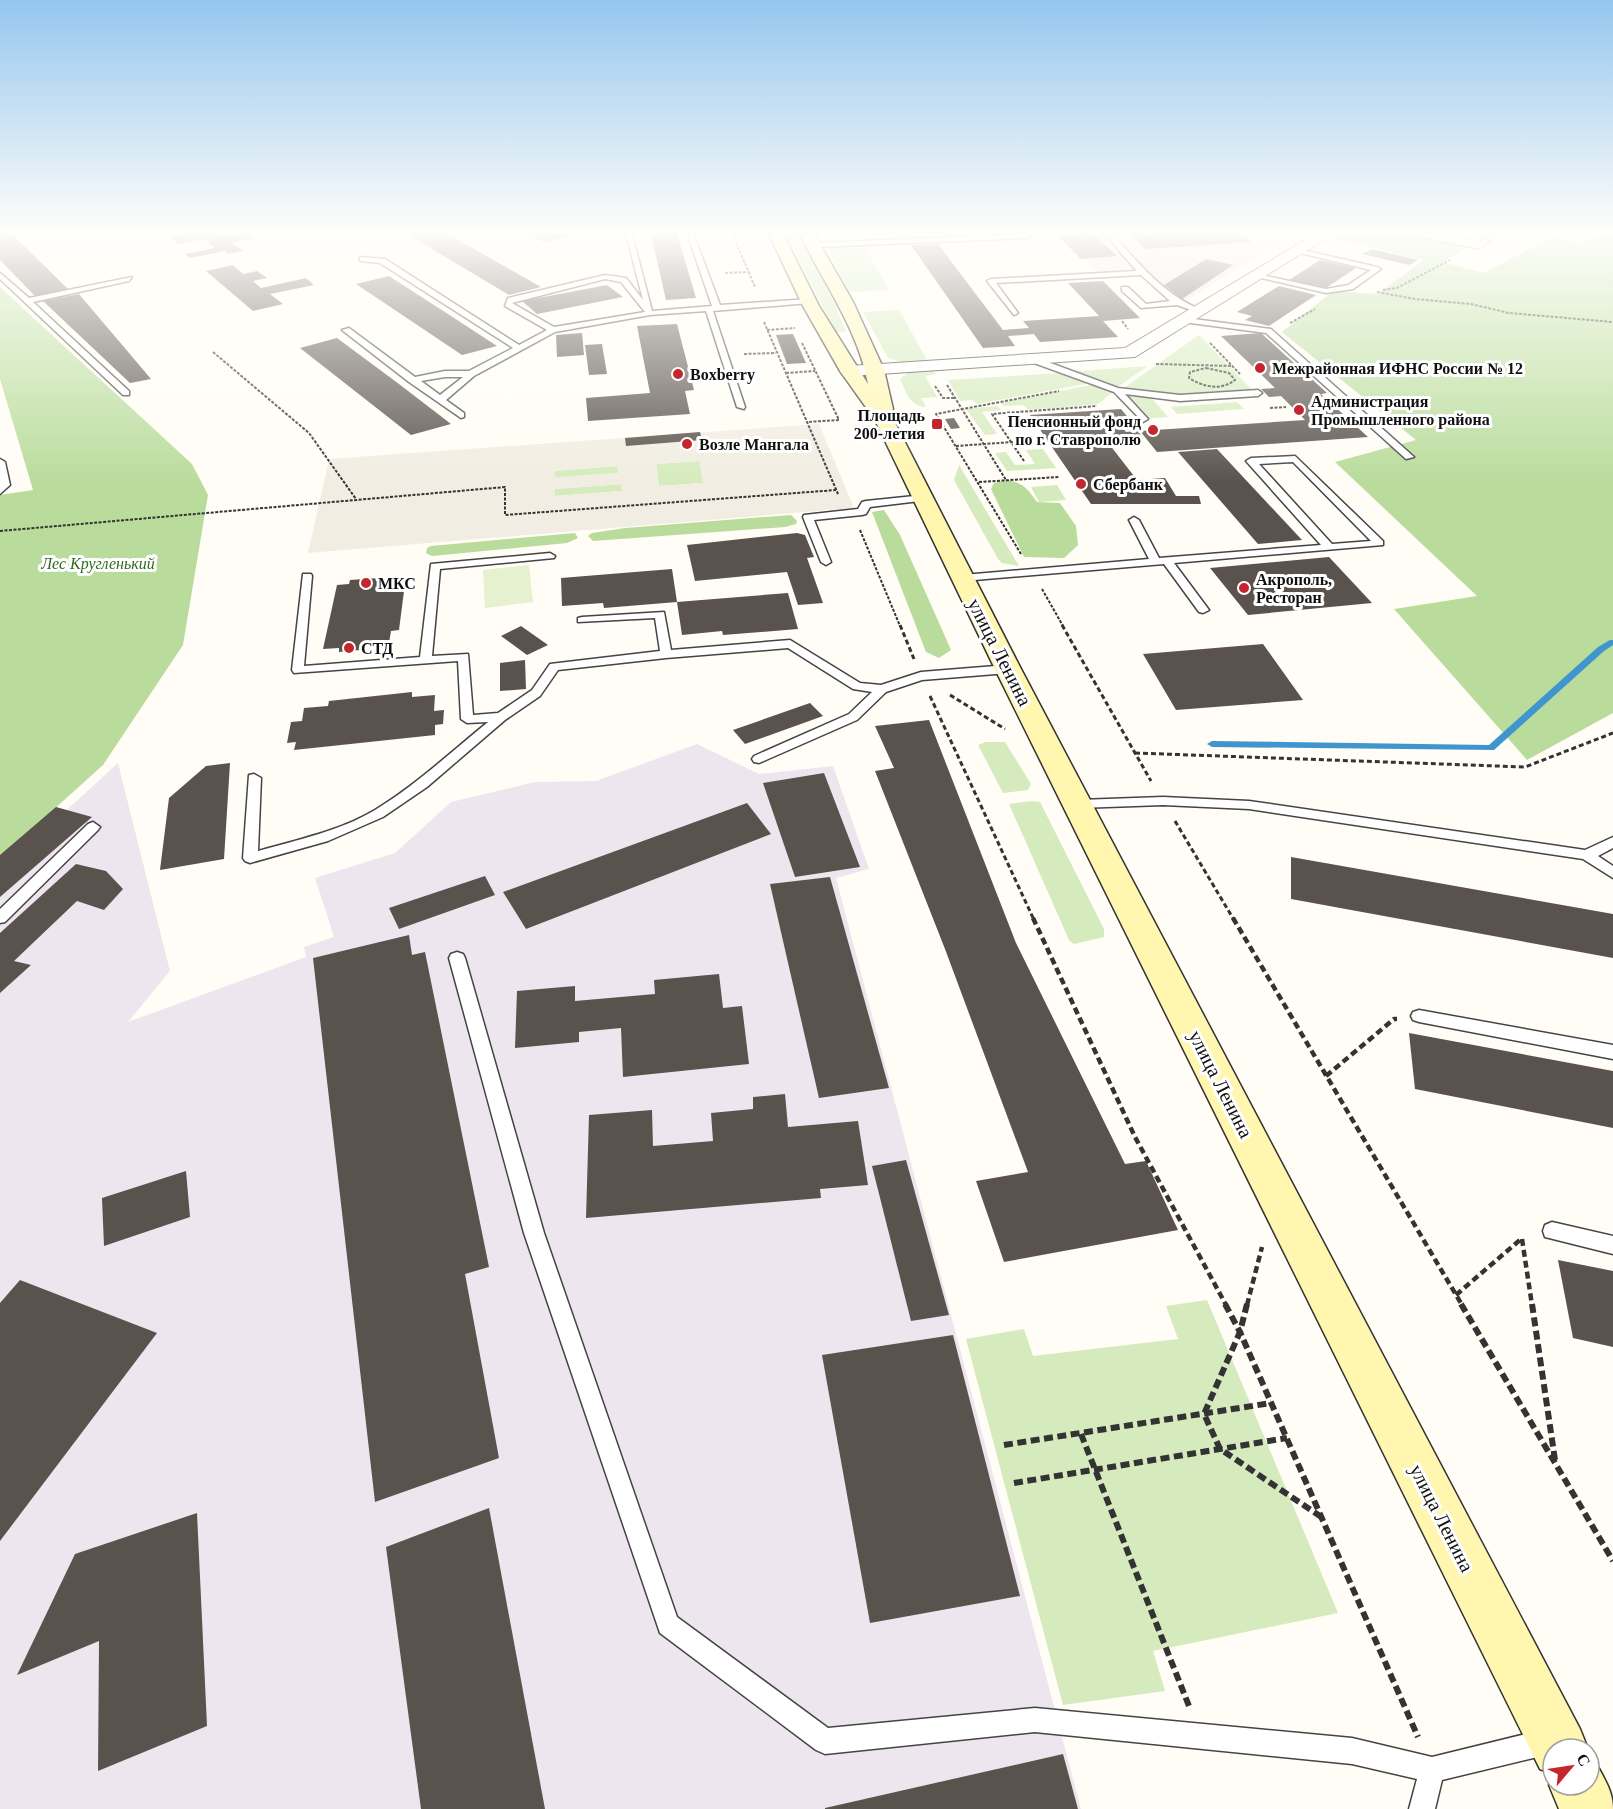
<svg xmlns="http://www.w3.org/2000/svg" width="1613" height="1809" font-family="'Times New Roman',serif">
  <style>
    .industrial { fill: #eee6ef }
    .green { fill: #d5ebbd }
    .forest { fill: #b9dc9c }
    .pitch { fill: #e6f2cf }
    .plaza { fill: #f1ede2; fill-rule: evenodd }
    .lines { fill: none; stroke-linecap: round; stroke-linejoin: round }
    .stream { fill: #3f96cf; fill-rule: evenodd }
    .building { fill: #5a524d }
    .lane-casing { stroke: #444; stroke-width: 3 }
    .street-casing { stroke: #444; stroke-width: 2 }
    .secondary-casing { stroke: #333; stroke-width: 3 }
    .path-far3 { stroke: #333; stroke-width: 2; stroke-dasharray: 3 1.5; stroke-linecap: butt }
    .path-far2 { stroke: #333; stroke-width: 3; stroke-dasharray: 5 3; stroke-linecap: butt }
    .path-far1 { stroke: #333; stroke-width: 4.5; stroke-dasharray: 7 4; stroke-linecap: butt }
    .path { stroke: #333; stroke-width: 6; stroke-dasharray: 9 4.5; stroke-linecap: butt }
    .lane { fill: #fff; fill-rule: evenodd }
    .street { fill: #fff; fill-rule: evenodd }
    .secondary { fill: #fff6b0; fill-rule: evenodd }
    .poi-dot { fill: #c4262e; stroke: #fff; stroke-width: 2 }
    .labels { text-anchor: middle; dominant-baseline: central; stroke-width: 6; stroke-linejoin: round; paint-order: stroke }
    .far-poi-label { font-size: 16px; font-weight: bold; fill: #111; stroke: #fff; text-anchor: start }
    .far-park-label { font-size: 16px; font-style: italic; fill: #2f6b1f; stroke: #fff }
    .street-label { font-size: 20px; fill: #111; stroke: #fff }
  </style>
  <rect width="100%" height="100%" fill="#fffdf5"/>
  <g class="industrial">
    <polygon points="1053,230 1302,230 1181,303 1150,275 1102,278"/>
    <polygon points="697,744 759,774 833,766 869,869 836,878 1081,1809 0,1809 0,871 118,763 170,971 128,1022 306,957 304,947 334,937 315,878 395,853 451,802 535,782 596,781"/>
  </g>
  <g class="green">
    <polygon points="784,230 796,230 835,305 846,332 836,332"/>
    <polygon points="864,245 889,290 849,292 827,247"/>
    <polygon points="899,310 928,362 905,363 888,358 863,312"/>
    <polygon points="1199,335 1251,389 1163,395 1121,390"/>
    <polygon points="1148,366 1116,388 1068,372"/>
    <path d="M933,370L936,374L925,376L937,397L921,398L926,407C910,406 906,392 900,379L909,372Z"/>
    <polygon points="1061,373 1091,383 977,404 973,400 960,401 948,380"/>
    <polygon points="1095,384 1114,391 1098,404 1029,410 1023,405 1004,406 1001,403"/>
    <polygon points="1121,392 1149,395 1168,417 1144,419"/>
    <polygon points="1237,402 1244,409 1177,414 1171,407"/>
    <polygon points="997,406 1001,410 982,412 997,434 985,435 966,409"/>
    <polygon points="1043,449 1056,468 1007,471 995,453 1006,452 1015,465 1035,464 1026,450"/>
    <polygon points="700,461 704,483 659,486 656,464"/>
    <polygon points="959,465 1019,566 1002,563 998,559 954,480"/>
    <polygon points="618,466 619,473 555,478 554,471"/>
    <polygon points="621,484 622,491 555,496 555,489"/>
    <polygon points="1057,485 1066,500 1039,502 1031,487"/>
    <polygon points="986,742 1005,742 1031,784 1028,790 1003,793 978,745"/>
    <polygon points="1032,801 1040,802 1104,929 1104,937 1074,944 1069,940 1009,804"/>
    <polygon points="1207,1300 1338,1613 1153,1651 1165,1691 1063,1705 966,1339 1024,1329 1033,1356 1178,1339 1166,1306"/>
  </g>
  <g class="forest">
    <polygon points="1347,230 1388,230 1468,247 1442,262 1484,273 1552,237 1579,243 1607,234 1613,235 1613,713 1527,760 1394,609 1477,596 1335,462 1416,440 1282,332 1333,291 1378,294 1424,260 1333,238"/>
    <polygon points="0,287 192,464 208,495 183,645 103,765 0,858 0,495 33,490 0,379"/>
    <path d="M1006,480C1022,482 1028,489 1037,502L1060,503L1076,526L1078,545L1064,558L1024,557L991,489L994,483Z"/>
    <polygon points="884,510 900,535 951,650 939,658 926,652 872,512"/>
    <polygon points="791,515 797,521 796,524 785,527 593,541 588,536 592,533 625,528"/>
    <polygon points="575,533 578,538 567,543 432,556 426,553 427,548 431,546"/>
  </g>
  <polygon class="pitch" points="529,565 533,602 485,608 483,570"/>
  <path class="plaza" d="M819,424L854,508L308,553L329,459ZM699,461L703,483L659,486L656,464ZM617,466L618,473L555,477V471ZM621,484L622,491L555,496V489Z"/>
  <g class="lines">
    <polygon class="stream" points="1610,640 1613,640 1613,645 1604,651 1494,750 1212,747 1207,744 1212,741 1489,745 1598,647"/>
  </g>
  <g class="building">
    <polygon points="0,230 8,230 68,289 35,296 0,260"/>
    <polygon points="191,230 214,230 222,236 246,232 255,238 232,243 243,251 228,254 225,251 190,258 185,254 215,248 204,239 178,244 168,236 193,231"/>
    <polygon points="409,230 441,230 541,287 509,295 402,231"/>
    <polygon points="520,230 555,230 568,236 544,242"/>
    <polygon points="650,230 676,230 696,298 666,300"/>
    <polygon points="1124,230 1139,230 1144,234 1236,230 1252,242 1146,249"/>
    <polygon points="1092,233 1117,256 1081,259 1057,235"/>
    <polygon points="938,244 1003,330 1029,328 1023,321 1099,316 1068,283 1103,281 1140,318 1103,321 1118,337 1040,342 1034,334 1008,336 1015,346 983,348 911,245"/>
    <polygon points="1372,249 1418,260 1409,265 1362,254"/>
    <polygon points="1206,259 1233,265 1182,299 1164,285"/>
    <polygon points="1320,260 1356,268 1326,288 1289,280"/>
    <polygon points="233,265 243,274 257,271 267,278 253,281 261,288 306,278 314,285 270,294 283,304 253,311 206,271"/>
    <polygon points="389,276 448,314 497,346 462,355 356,284"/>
    <polygon points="607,285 623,297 537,314 522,301"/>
    <polygon points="1279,286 1316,295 1269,326 1245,320 1252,316 1237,312"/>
    <polygon points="79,294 151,379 130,383 43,301"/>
    <polygon points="677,324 694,390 685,391 690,414 588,421 586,398 650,393 637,326"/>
    <polygon points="582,333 584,355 557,357 556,335"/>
    <polygon points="1261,333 1327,393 1321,394 1368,437 1157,452 1140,431 1305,420 1281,396 1269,397 1261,389 1275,388 1221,336"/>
    <polygon points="793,334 806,363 787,364 776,335"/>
    <polygon points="337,338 399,384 451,424 411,435 300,348"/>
    <polygon points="602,344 607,374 589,375 585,345"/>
    <polygon points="1121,409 1131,421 1118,422 1126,432 1138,431 1142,437 1106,440 1137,480 1165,478 1176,496 1199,496 1201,504 1091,504 1030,415"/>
    <polygon points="954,418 960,428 951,429 945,419"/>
    <polygon points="700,432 702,440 626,446 625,438"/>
    <polygon points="1217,449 1302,540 1258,544 1178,452"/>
    <polygon points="797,533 805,535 814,557 807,558 823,603 798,605 787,572 695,581 687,545"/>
    <polygon points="1329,557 1372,603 1248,615 1210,568"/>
    <polygon points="672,569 677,602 788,593 798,629 723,635 722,631 682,635 677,602 604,608 603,603 562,606 561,578"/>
    <polygon points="379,578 378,583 398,581 396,592 404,591 399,630 391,631 389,643 361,645 360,650 339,652 339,648 323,649 337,585 349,584 350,580"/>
    <polygon points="521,626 548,645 527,655 501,636"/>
    <polygon points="1263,644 1303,700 1176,710 1143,654"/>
    <polygon points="525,660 526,689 500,691 500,663"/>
    <polygon points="412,692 412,697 435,695 434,711 444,710 443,724 435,725 435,735 294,750 296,742 287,743 291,722 302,721 304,708 328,706 329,701"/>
    <polygon points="810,703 823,716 745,744 733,730"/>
    <polygon points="929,720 1016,943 1125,1164 1146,1161 1178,1230 1004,1262 976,1181 1028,1172 945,949 875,771 894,768 875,726"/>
    <polygon points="230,763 224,859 160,870 169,798 206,766"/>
    <polygon points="824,773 860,867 795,877 763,783"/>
    <polygon points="747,803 771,834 526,929 503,892"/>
    <polygon points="56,807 92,817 0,897 0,855"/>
    <polygon points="1291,857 1613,914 1613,958 1291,899"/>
    <polygon points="76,864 106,871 123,889 104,910 77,901 14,961 31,965 0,993 0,933"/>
    <polygon points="485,876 495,895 399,929 389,908"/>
    <polygon points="830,877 889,1088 819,1098 770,884"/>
    <polygon points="409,935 412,955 425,952 489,1267 465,1274 499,1458 375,1502 313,958"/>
    <polygon points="719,974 723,1008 742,1006 749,1064 623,1077 621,1028 579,1032 579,1042 515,1048 517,991 575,986 575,1001 655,994 654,980"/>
    <polygon points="1409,1033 1613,1071 1613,1128 1415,1089"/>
    <polygon points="785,1094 788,1127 858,1121 868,1185 820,1189 821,1198 586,1218 589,1115 652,1110 653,1146 713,1141 711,1113 753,1109 753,1097"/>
    <polygon points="906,1160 949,1315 911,1321 872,1166"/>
    <polygon points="186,1171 190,1217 104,1246 102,1198"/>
    <polygon points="1558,1260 1613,1271 1613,1347 1573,1338"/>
    <polygon points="20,1280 157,1333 0,1541 0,1303"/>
    <polygon points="953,1335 1020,1596 870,1623 822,1355"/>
    <polygon points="489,1508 545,1809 421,1809 386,1547"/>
    <polygon points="197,1513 207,1726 98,1771 99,1641 17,1675 75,1554"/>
    <polygon points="1063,1754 1078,1809 825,1809 825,1808"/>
  </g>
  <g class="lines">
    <defs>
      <g id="lane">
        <path d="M625,230H631L652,311L712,306L686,230H692L720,305L809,299L813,301L809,303L713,311L745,407L744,409L737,407L706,311L650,315L555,332L474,376L446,400L464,413V417L461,418L409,382L342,330L349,328L415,377L445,371H469L513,348L380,263L360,261V257L385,259L519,345L547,330L505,306L508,298L605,275L626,278L643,300ZM605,279L621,282L645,312L554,327L512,303ZM445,377H463L440,395L421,381Z"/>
        <polygon points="1018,230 1025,230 1030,236 1027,238 814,247 811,245 814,243 1021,234"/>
        <path d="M1101,230H1108C1137,260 1161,294 1202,310V314L1177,305L1141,308L1122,291V287H1128L1146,304L1170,301L1141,275L996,283L1018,313L1014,315L987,281L991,279L1137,271Z"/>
        <polygon points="1500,230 1507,230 1480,246 1475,245"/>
        <polygon points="1298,249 1377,267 1381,269 1353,289 1326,293 1253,276 1257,274 1326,289 1348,285 1371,270 1296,252"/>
        <polygon points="0,273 29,298 132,277 129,281 33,302 129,391 129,395 123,395 0,279"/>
        <polygon points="1186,318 1271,329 1414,457 1406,459 1266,333 1183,322 1182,320"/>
        <polygon points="1037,358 1118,388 1180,395 1258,390 1262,393 1258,396 1180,401 1125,394 1148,419 1143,422 1114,392 1034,363 1034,359"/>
        <path d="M1295,456L1383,541V545L1174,563L1209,610L1203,613L1199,612L1164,564L963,581L957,578L963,575L1149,559L1129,520L1134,517L1139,520L1159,558L1321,545L1246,461L1251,458ZM1293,462L1371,541L1332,544L1259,464Z"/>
        <polygon points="0,459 5,462 10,485 0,494"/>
        <polygon points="924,495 928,496 928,500 870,507 866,514 862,515 814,520 831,562 826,565 821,562 803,517 804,515 858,509 862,502 866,501"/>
        <path d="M550,553L555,556L554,558L440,569L432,656L468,654L473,715L498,713L532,690L550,664L660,651L655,618L578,622V618L582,617L664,612L671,650L790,640L860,683L881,685L921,672L1008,665L1014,669L1008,673L922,680L886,692L857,720L759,763L754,762L752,759L754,756L849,714L872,692L853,689L788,648L666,658L558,670L540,696L505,720L427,787L383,817L328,841L250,863L245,861L243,858L249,775L254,774L261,778L258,851C297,840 340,831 375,810C416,785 451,752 488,722L467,723L461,719L458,661L294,673L292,670L303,574H311L312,576L304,666L420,657L431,564Z"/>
        <polygon points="1163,797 1249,801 1585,850 1613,837 1613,848 1598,856 1613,866 1613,878 1583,859 1249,809 1163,805 1079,808 1072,804 1079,800"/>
        <polygon points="93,822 100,827 98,830 5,922 0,923 0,909 88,824"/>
        <polygon points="457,952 463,954 465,958 544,1233 677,1617 828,1728 1035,1708 1352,1738 1432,1757 1546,1729 1555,1733 1559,1742 1556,1749 1546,1755 1442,1780 1435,1809 1409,1809 1417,1779 1352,1764 1035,1732 825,1754 816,1750 660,1633 524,1233 449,958 451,954"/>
        <polygon points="1419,1010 1613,1045 1613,1059 1419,1022 1413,1020 1411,1016 1413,1012"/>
        <polygon points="1552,1222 1613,1236 1613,1254 1545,1237 1543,1231 1545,1225"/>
      </g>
      <g id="street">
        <polygon points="1322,230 1339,230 1135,357 849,376 843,375 840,371 843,367 849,366 1125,348"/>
        <polygon points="1400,230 1426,230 1483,242 1485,245 1478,249 1407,234"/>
      </g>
      <g id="secondary">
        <path d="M767,230H781L819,306L868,384C858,328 821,280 798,230H812L854,304L884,370L893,409L890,413L1021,669L1580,1729L1588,1749H1553V1774L1540,1769L995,669L875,420L840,371L803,306Z"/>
        <path d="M1589,1762L1597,1765C1605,1780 1613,1792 1613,1809H1559L1549,1785L1553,1775V1785H1589Z"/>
      </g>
    </defs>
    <use href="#lane" class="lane-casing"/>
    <use href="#street" class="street-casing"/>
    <use href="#secondary" class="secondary-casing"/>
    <g class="path-far3">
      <polyline points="731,230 755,287"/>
      <polyline points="725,273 748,272"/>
      <polyline points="1383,290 1397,288 1450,260"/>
      <polyline points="1377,292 1415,299 1471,304 1509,313 1613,322"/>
      <polyline points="1122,321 1128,329"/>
      <polyline points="764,322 838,494"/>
      <polyline points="1290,323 1315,309"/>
      <polyline points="767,330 795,328"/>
      <polyline points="802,343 839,420 807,422"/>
      <polyline points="1210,343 1240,374"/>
      <polyline points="213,352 309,433 356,499"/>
      <polyline points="744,354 776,353"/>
      <polyline points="1156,364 1233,366"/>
      <path d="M1206,368L1229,373L1235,380C1221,391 1203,387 1189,378L1190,372Z"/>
      <polyline points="786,373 815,371"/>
      <polyline points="947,385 1006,480"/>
      <polyline points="935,386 943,398 955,398"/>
      <polyline points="1270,408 1286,407"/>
      <polyline points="956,446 1027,441"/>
      <polyline points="1024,461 992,414 1097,406"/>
      <polyline points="979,482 1059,477"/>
      <polyline points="860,530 900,626"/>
      <polyline points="0,531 505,487 505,515 836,490"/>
      <polyline points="1021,554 936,414 1059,391"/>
      <polyline points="1042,589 1063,626"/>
    </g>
    <g class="path-far2">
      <polyline points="900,625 914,659"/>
      <polyline points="1062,625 1151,781"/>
      <polyline points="950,695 1005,729"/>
      <polyline points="930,696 1034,920"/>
      <polyline points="1135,753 1525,767 1613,733"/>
      <polyline points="1175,821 1234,920"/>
    </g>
    <g class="path-far1">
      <polyline points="1033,918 1135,1137 1226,1305"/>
      <polyline points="1233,918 1462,1305"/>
      <polyline points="1326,1076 1394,1019 1397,1019"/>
      <polyline points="1522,1239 1532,1305"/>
      <polyline points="1456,1295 1521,1239"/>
      <polyline points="1247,1305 1262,1247"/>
    </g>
    <g class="path">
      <polyline points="1225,1304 1240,1332 1418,1737"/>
      <polyline points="1247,1304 1240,1332 1204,1414 1220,1449 1323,1518"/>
      <polyline points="1461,1304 1613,1561"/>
      <polyline points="1532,1304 1555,1460"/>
      <polyline points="1081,1434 1189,1706"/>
      <polyline points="1004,1445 1271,1403"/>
      <polyline points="1014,1483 1287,1438"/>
    </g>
    <use href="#lane" class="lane"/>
    <use href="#street" class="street"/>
    <use href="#secondary" class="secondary"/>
  </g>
  <linearGradient id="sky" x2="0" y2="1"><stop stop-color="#95c6ee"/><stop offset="0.48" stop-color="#fffefa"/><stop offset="1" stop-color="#fffefa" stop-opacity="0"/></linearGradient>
  <rect width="1613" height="483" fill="url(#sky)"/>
  <g class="poi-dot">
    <circle cx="1260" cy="368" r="6"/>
    <circle cx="678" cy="374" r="6"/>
    <circle cx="1299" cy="410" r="6"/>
    <rect x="931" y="418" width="12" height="12" rx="3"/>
    <circle cx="1153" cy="430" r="6"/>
    <circle cx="687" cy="444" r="6"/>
    <circle cx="1081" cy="484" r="6"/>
    <circle cx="366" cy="583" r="6"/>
    <circle cx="1244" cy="588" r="6"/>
    <circle cx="349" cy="648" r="6"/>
  </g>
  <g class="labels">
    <g class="far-poi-label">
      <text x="1272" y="368">Межрайонная ИФНС России № 12</text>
      <text x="690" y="374">Boxberry</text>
      <text x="1311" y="401">Администрация<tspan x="1311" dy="18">Промышленного района</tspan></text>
      <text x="925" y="415" text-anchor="end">Площадь<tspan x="925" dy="18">200-летия</tspan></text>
      <text x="1141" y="421" text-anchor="end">Пенсионный фонд<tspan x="1141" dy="18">по г. Ставрополю</tspan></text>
      <text x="699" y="444">Возле Мангала</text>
      <text x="1093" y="484">Сбербанк</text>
      <text x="1256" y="579">Акрополь,<tspan x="1256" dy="18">Ресторан</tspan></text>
      <text x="378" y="583">МКС</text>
      <text x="361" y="648">СТД</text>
    </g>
    <g class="far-park-label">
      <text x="98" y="563">Лес Кругленький</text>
    </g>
    <g class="street-label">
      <text transform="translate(1000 652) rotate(63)">улица Ленина</text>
      <text transform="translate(1221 1084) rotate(63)">улица Ленина</text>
      <text transform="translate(1442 1518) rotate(63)">улица Ленина</text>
    </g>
  </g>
  <g transform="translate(1571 1767) rotate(61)"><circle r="28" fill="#ffffff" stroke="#a0a0a0" stroke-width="1.5"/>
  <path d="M0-4.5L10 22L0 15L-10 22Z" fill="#c4262e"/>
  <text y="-9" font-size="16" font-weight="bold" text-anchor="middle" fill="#111111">С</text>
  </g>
</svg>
